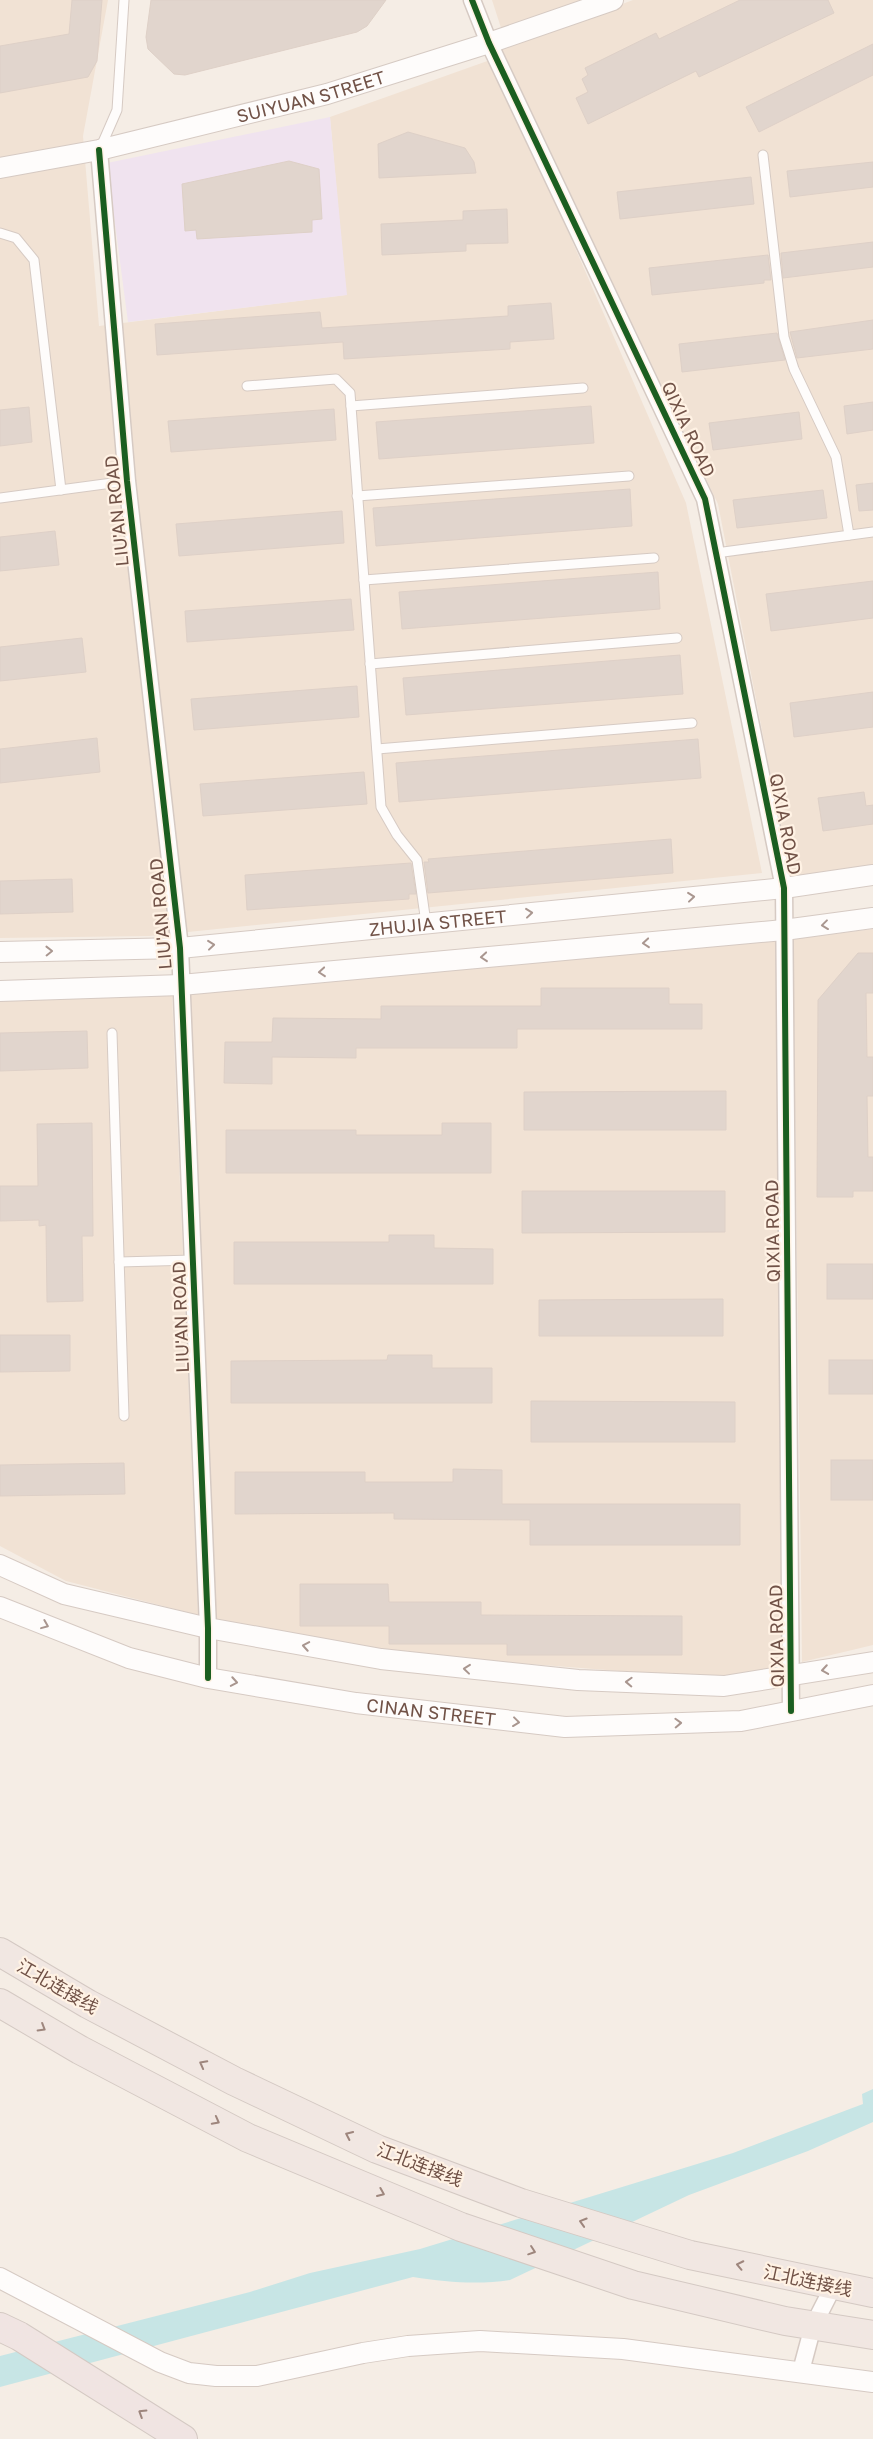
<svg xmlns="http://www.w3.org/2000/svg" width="873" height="2439" font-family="'Golos Text','Noto Sans SC',sans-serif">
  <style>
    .residential { fill: #f1e2d4 }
    .education { fill: #f0e3ef }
    .water { fill: #c7e5e5 }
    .building { fill: #e1d5cd; stroke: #ded0c7 }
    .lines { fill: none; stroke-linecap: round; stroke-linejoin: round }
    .service-casing { stroke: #d6cac3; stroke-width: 11 }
    .minor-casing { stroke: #d6cac3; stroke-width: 19 }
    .tertiary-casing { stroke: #d6cac3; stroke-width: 22 }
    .trunk-casing { stroke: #d4c9c3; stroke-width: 30 }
    .motorway-casing { stroke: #d4c9c3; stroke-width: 30 }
    .service { stroke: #fefcfb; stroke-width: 9 }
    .minor { stroke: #fefcfb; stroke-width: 16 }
    .tertiary { stroke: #fefcfb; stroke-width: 20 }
    .trunk { stroke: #f1e7e2; stroke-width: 28 }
    .motorway { stroke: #f0e4e2; stroke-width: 28 }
    .cycleway-casing { stroke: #fff2e4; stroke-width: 9 }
    .cycleway { stroke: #1b5e20; stroke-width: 6 }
    .oneway { stroke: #a9968f }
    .oneway2 { stroke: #9e867d }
    .oneway3 { stroke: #9d857d }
    .labels { text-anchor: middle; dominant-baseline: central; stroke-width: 4.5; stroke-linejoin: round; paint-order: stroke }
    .street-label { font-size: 18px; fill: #715247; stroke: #fff2e4 }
  </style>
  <rect width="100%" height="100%" fill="#f5ede5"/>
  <g class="residential">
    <polygon points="0,0 108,0 83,136 99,326 346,295 330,117 493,59 686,503 762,873 149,936 0,938"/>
    <polygon points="492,0 586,0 503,34"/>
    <polygon points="633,0 873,0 873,867 791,879 718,504 502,49"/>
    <polygon points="873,929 873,1645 802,1662 793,939"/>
    <polygon points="779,938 785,1670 721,1679 466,1659 374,1650 214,1624 187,990"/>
    <polygon points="172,995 198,1615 66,1581 0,1546 0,1000"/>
  </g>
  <polygon class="education" points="330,117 347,295 128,322 107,163"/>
  <path class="water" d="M873,2089V2122L808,2151L689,2195L510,2280C477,2285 447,2282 413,2277L0,2387V2356L250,2292L310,2273L420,2249L733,2153L863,2104L862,2094Z"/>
  <g class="building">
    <polygon points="72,0 102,0 97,61 88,77 0,93 0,46 69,34"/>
    <polygon points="151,0 386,0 367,26 357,32 185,75 174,74 148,49 146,37"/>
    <polygon points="740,0 828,0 834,13 699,77 696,71 588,124 576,98 588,92 582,79 588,75 585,68 656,33 659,39"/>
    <polygon points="873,44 873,75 759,132 746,107"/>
    <polygon points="408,132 465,148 474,162 476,173 379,178 378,144"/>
    <polygon points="289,161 319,169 322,219 312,220 312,232 197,239 196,230 185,231 182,184"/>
    <polygon points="873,162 873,187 790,197 787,171"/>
    <polygon points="751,177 754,204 620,219 617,192"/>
    <polygon points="507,209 508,243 466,244 466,251 382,255 381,224 463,220 463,211"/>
    <polygon points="873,242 873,267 783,278 781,253"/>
    <polygon points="768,255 771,280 764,280 764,283 652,295 649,268"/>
    <polygon points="551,303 554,339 510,342 510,349 344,359 343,342 157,355 155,324 320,312 322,328 508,316 508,306"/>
    <polygon points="873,320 873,349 797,358 790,332"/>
    <polygon points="777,333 785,360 682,372 679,344"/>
    <polygon points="873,402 873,430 847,434 844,406"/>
    <polygon points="591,406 594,443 379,459 376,422"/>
    <polygon points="29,407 32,442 0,446 0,410"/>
    <polygon points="334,409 336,440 171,452 168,421"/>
    <polygon points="799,412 802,439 713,450 709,423"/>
    <polygon points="873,483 873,510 859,511 856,485"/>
    <polygon points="630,489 632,526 376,546 373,508"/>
    <polygon points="823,490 827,518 737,528 733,500"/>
    <polygon points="342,511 344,543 179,556 176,524"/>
    <polygon points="55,531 59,565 0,571 0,537"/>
    <polygon points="658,572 660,609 402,629 399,592"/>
    <polygon points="873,581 873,618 771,631 766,594"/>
    <polygon points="351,599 354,630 187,642 185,611"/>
    <polygon points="82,638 86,672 0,681 0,647"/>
    <polygon points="680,655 683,694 406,715 403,678"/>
    <polygon points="357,686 359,717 194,730 191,699"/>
    <polygon points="873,692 873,727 794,737 790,703"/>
    <polygon points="97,738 100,772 0,783 0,749"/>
    <polygon points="698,739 701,778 399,802 396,763"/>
    <polygon points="364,772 367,804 203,816 200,784"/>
    <polygon points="864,792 866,806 873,805 873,824 823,831 818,798"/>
    <polygon points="671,839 673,873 428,893 424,862 429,862 428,859"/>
    <polygon points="411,863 416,894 409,894 409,899 247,910 245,875"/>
    <polygon points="72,879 73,912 0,914 0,881"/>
    <polygon points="858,953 873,953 873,993 866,993 867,1057 873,1057 873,1096 867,1096 868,1157 873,1157 873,1191 853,1191 853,1197 817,1197 818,1000"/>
    <polygon points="541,988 669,988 669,1004 702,1004 702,1029 517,1029 517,1048 356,1048 356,1058 272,1057 272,1084 224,1083 225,1042 272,1042 273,1018 381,1019 381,1006 541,1006"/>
    <polygon points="87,1031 88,1068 0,1071 0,1033"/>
    <polygon points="726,1091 726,1130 524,1130 524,1092"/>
    <polygon points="92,1123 93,1236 82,1236 83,1301 47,1302 46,1225 39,1226 39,1220 0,1221 0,1186 38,1186 37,1124"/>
    <polygon points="442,1123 491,1123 491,1173 226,1173 226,1130 356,1130 356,1135 442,1135"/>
    <polygon points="522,1191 725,1191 725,1232 522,1233"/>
    <polygon points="389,1235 434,1235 434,1248 493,1249 493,1284 234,1284 234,1242 389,1242"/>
    <rect x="827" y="1264" width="46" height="35"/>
    <polygon points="723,1299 723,1336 539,1336 539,1300"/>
    <polygon points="0,1335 70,1335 70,1371 0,1372"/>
    <polygon points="388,1355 432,1355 432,1368 492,1368 492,1403 231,1403 231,1361 387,1360"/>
    <rect x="829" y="1360" width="44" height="34"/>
    <polygon points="531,1401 735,1402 735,1442 531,1442"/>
    <rect x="831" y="1460" width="42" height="40"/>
    <polygon points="124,1463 125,1494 0,1496 0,1465"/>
    <polygon points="453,1469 502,1470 502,1504 740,1504 740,1545 530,1545 530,1520 394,1519 394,1513 235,1514 235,1472 365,1472 365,1482 453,1482"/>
    <polygon points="300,1584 388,1584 389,1602 481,1602 481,1615 682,1616 682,1655 507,1655 507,1644 389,1644 389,1626 300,1626"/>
  </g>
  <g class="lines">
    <defs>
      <g id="service">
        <polyline points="100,149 117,110 124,0"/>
        <polyline points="763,155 784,337 794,369 836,457 849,535"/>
        <polyline points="0,233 16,238 34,260 61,490"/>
        <polyline points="247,386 336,379 350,393 381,807 397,835 417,860 426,923"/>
        <polyline points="351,406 583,388"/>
        <polyline points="357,496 629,476"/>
        <polyline points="0,498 127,481"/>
        <polyline points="716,553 873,532"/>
        <polyline points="364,580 654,558"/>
        <polyline points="370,664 677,638"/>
        <polyline points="377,749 692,723"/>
        <polyline points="112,1033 124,1416"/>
        <polyline points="119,1262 193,1260"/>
      </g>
      <g id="minor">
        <polyline points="472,0 489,43 705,499 784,888 791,1711"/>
        <polyline points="99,150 127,481 180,948 208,1628 208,1678"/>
        <polyline points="801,2371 813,2326 834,2285"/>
      </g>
      <g id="tertiary">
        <path id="s1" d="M0,168L99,150L327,94L489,43L613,0"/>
        <path id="s2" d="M0,952L180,948L784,888L873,875"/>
        <polyline points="0,991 181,985 784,930 873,918"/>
        <polyline points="0,1565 64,1594 208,1628 381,1659 578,1680 724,1686 873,1662"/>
        <path id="s3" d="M0,1607L129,1658L208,1678L356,1703L565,1727L741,1721L873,1695"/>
        <polyline points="0,2278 160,2362 189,2373 216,2376 257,2376 363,2353 408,2346 480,2341 623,2349 873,2382"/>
      </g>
      <g id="trunk">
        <polyline points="0,1952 88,2004 234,2081 377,2149 521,2203 690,2255 873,2293"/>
        <polyline points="0,2003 80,2050 248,2138 461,2227 633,2285 785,2321 873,2335"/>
      </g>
      <polyline id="motorway" points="0,2327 19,2336 183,2439"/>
    </defs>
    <use href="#service" class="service-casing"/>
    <use href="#minor" class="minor-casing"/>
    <use href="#tertiary" class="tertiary-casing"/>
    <use href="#trunk" class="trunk-casing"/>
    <use href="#motorway" class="motorway-casing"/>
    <use href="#service" class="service"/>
    <use href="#minor" class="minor"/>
    <use href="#tertiary" class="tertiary"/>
    <use href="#trunk" class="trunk"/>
    <use href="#motorway" class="motorway"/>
    <defs>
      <g id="cycleway">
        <polyline points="472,0 489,43 705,499 784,888 791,1711"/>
        <polyline points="99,150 127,481 180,948 208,1628 208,1678"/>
      </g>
    </defs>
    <use href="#cycleway" class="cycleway-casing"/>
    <use href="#cycleway" class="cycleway"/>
  </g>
  <defs><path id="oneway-chevron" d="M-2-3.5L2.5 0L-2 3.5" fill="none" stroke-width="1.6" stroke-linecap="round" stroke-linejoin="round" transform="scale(1.25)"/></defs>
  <g class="oneway">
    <use href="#oneway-chevron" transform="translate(691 897) rotate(-6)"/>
    <use href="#oneway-chevron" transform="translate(529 913) rotate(-6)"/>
    <use href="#oneway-chevron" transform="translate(825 925) rotate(173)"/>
    <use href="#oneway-chevron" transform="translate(646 943) rotate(175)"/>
    <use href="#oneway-chevron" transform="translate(211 945) rotate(-6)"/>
    <use href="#oneway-chevron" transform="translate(49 951) rotate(-1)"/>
    <use href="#oneway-chevron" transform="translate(484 957) rotate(175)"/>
    <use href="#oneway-chevron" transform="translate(322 972) rotate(175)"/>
    <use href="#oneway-chevron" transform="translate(45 1625) rotate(22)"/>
    <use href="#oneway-chevron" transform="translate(306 1646) rotate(-170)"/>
    <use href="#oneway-chevron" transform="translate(467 1669) rotate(-174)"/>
    <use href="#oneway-chevron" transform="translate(825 1670) rotate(171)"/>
    <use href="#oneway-chevron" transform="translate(234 1682) rotate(10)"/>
    <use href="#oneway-chevron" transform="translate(629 1682) rotate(-178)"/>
    <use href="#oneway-chevron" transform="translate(516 1722) rotate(7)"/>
    <use href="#oneway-chevron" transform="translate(678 1723) rotate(-2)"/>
  </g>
  <g class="oneway2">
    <use href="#oneway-chevron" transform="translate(42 2028) rotate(31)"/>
    <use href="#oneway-chevron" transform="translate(203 2064) rotate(-152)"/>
    <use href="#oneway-chevron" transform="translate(216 2121) rotate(28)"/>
    <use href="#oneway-chevron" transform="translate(349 2135) rotate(-155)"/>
    <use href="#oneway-chevron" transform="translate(381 2193) rotate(23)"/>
    <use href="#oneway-chevron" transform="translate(583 2222) rotate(-163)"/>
    <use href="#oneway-chevron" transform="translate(532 2251) rotate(19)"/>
    <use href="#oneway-chevron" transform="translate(740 2265) rotate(-168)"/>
  </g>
  <use class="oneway3" href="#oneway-chevron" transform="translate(142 2413) rotate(-148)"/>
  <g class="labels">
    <g class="street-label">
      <text stroke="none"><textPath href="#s1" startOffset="319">SUIYUAN STREET</textPath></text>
      <text transform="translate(689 429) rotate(65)">QIXIA ROAD</text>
      <text transform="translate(116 511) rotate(-96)">LIU'AN ROAD</text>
      <text transform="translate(786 824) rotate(79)">QIXIA ROAD</text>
      <text transform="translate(160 914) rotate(-95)">LIU'AN ROAD</text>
      <text stroke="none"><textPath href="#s2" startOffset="439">ZHUJIA STREET</textPath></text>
      <text transform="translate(772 1231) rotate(-91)">QIXIA ROAD</text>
      <text transform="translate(180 1317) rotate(-92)">LIU'AN ROAD</text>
      <text transform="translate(776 1636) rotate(-91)">QIXIA ROAD</text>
      <text stroke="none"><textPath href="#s3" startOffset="446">CINAN STREET</textPath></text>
      <text transform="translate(58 1986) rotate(30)">江北连接线</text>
      <text transform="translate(420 2164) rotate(21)">江北连接线</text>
      <text transform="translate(808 2280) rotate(12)">江北连接线</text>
    </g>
  </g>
</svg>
